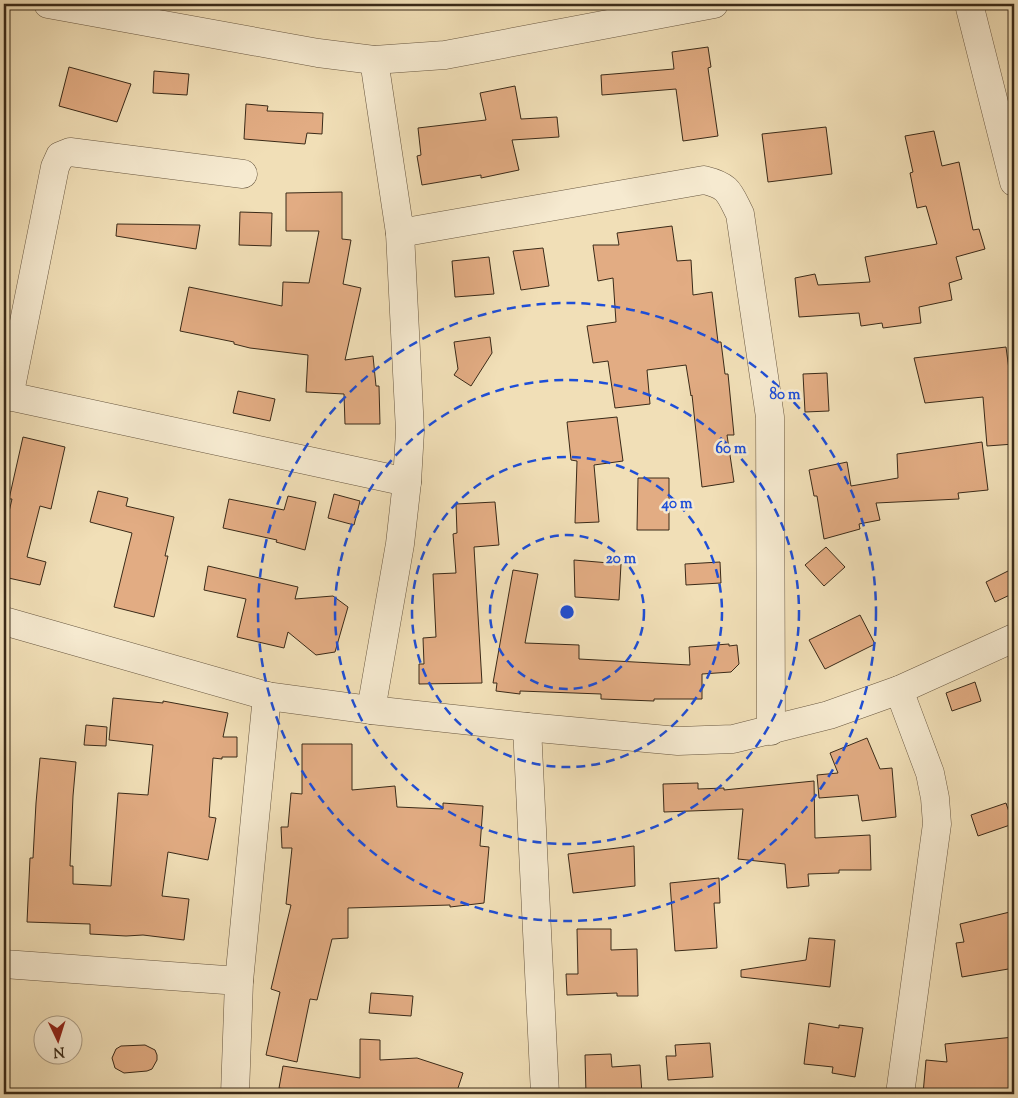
<svg xmlns="http://www.w3.org/2000/svg" width="1018" height="1098" font-family="'Sorts Mill Goudy',serif">
  <style>
    .building { fill: #e2ac83; stroke: #3a2a18 }
    .lines { fill: none; stroke-linecap: round; stroke-linejoin: round }
    .minor-casing { stroke: #685740; stroke-width: 29 }
    .minor { stroke: #f6ead0; stroke-width: 28 }
    .ring { fill: none; stroke: #1d4ed8; stroke-width: 2.5; stroke-dasharray: 9 6 }
    .centre { fill: #1d4ed8; stroke: #f6ead0; stroke-width: 2.5 }
    .ring-label { font-size: 15px; text-anchor: middle; font-weight: bold; fill: #1d4ed8; stroke: #f6ead0; stroke-width: 5; stroke-linejoin: round; paint-order: stroke }
  </style>
  <rect width="100%" height="100%" fill="#f1dfb7"/>
  <filter id="stains"><feTurbulence type="fractalNoise" baseFrequency=".004" numOctaves="4"/><feColorMatrix values="0 0 0 0 .2 0 0 0 0 .09 0 0 0 0 .02 0 0 0 .5 -.17"/></filter>
  <radialGradient id="worn" r=".72"><stop offset=".6" stop-color="#630" stop-opacity="0"/><stop offset="1" stop-color="#630" stop-opacity=".3"/></radialGradient>
  <g class="building">
    <polygon points="708,47 711,67 708,68 718,136 683,141 676,89 602,95 601,75 674,69 672,52"/>
    <polygon points="69,67 131,84 117,122 59,106"/>
    <polygon points="154,71 189,74 187,95 153,93"/>
    <polygon points="515,86 521,119 557,117 559,137 512,140 519,170 481,178 481,175 422,185 417,156 421,155 418,128 486,120 480,93"/>
    <polygon points="246,104 268,106 267,111 323,113 322,134 307,133 305,144 244,139"/>
    <polygon points="826,127 832,174 768,182 762,134"/>
    <polygon points="934,131 942,166 959,162 973,230 979,229 985,249 956,257 962,279 949,283 952,300 919,307 921,323 883,328 882,323 861,326 859,313 799,317 795,278 815,274 818,285 870,282 865,257 937,244 926,206 917,208 910,173 913,172 905,136"/>
    <polygon points="342,192 342,239 351,240 343,284 361,288 345,360 373,356 376,386 379,386 380,424 345,424 344,394 306,392 308,355 250,348 234,344 234,342 180,331 189,287 282,306 283,282 309,283 319,231 286,231 286,193"/>
    <polygon points="240,212 272,213 271,246 239,245"/>
    <polygon points="117,224 200,225 196,249 116,236"/>
    <polygon points="672,226 677,261 691,260 693,295 712,292 718,342 721,342 725,374 728,374 734,435 727,435 734,482 702,487 692,395 691,396 686,365 647,370 650,404 615,408 608,361 593,363 587,326 616,322 613,278 598,281 593,245 619,245 617,233"/>
    <polygon points="543,248 549,286 521,290 513,251"/>
    <polygon points="489,257 494,294 455,297 452,261"/>
    <polygon points="490,337 492,353 471,386 454,375 458,369 454,342"/>
    <polygon points="1006,347 1014,407 1014,444 987,446 983,397 925,403 914,358"/>
    <polygon points="827,373 829,411 805,412 803,374"/>
    <polygon points="238,391 275,399 270,421 233,413"/>
    <polygon points="617,417 623,461 594,465 599,522 575,523 577,461 571,460 567,422"/>
    <polygon points="23,437 65,447 51,509 40,506 27,557 46,562 40,585 4,577 4,533 12,499 9,499"/>
    <polygon points="982,442 988,490 958,493 959,499 876,503 880,520 859,524 860,529 824,539 817,496 814,496 809,470 847,462 851,486 898,478 897,454"/>
    <polygon points="638,478 669,478 669,530 637,530"/>
    <polygon points="98,491 128,498 126,506 174,517 165,556 168,556 154,617 114,607 132,533 90,522"/>
    <polygon points="334,494 360,501 354,525 328,518"/>
    <polygon points="288,496 316,502 305,550 276,542 277,540 223,528 229,499 284,510"/>
    <polygon points="495,502 499,545 474,547 482,683 419,684 419,664 424,664 423,638 436,637 433,574 456,573 453,534 457,533 456,504"/>
    <polygon points="826,547 845,567 824,586 805,565"/>
    <polygon points="574,560 621,564 619,600 575,597"/>
    <polygon points="720,562 721,583 686,585 685,564"/>
    <polygon points="208,566 298,587 295,599 333,596 348,607 335,652 316,655 288,632 284,648 237,637 246,599 204,590"/>
    <polygon points="1014,568 1014,593 995,602 986,582"/>
    <polygon points="513,570 538,574 525,643 579,645 579,659 690,665 689,647 729,644 729,646 737,645 739,664 731,672 702,674 702,699 654,699 654,701 601,699 601,694 520,691 520,694 496,691 497,683 493,683"/>
    <polygon points="860,615 875,644 825,669 809,640"/>
    <polygon points="975,682 981,701 952,711 946,693"/>
    <polygon points="113,698 163,703 163,701 228,713 223,737 237,737 237,757 222,757 222,759 213,758 209,817 216,818 208,860 168,852 162,896 189,899 184,940 143,935 126,936 90,934 90,924 27,922 30,858 33,858 36,803 40,758 76,762 73,796 70,866 73,866 73,884 111,886 118,793 148,795 153,745 109,740"/>
    <polygon points="86,725 107,727 106,746 84,745"/>
    <polygon points="867,738 880,769 892,768 896,817 862,821 858,795 819,798 817,775 838,773 830,753"/>
    <polygon points="302,744 352,744 352,790 395,786 397,807 443,809 443,803 483,806 480,846 489,847 484,903 450,907 450,905 348,908 348,938 332,939 317,1000 310,999 297,1062 266,1055 280,992 271,989 291,905 286,904 292,848 282,848 281,827 288,827 291,793 302,794"/>
    <polygon points="814,781 815,838 870,835 871,870 839,870 839,873 808,874 809,886 787,888 785,864 738,859 743,809 664,812 663,784 698,783 698,789 724,788 724,790"/>
    <polygon points="1006,803 1013,824 978,836 971,815"/>
    <polygon points="634,846 635,886 573,893 568,854"/>
    <polygon points="719,878 720,903 714,903 717,948 675,951 670,883"/>
    <polygon points="1014,911 1014,968 962,977 956,943 964,942 960,924"/>
    <polygon points="577,929 611,929 611,950 637,949 638,996 617,996 617,993 567,995 566,974 578,974"/>
    <polygon points="809,938 835,940 830,987 741,977 741,970 806,960"/>
    <polygon points="371,993 413,996 411,1016 369,1013"/>
    <polygon points="809,1023 839,1028 839,1025 863,1028 855,1077 832,1073 833,1067 804,1064"/>
    <polygon points="1014,1037 1014,1094 923,1094 926,1060 947,1062 945,1044"/>
    <polygon points="360,1039 380,1040 380,1060 417,1058 463,1073 456,1094 301,1094 301,1092 279,1088 283,1066 360,1078"/>
    <polygon points="710,1043 713,1077 668,1080 666,1056 676,1056 675,1045"/>
    <polygon points="145,1045 155,1050 157,1055 157,1060 152,1069 147,1071 124,1073 115,1068 112,1058 116,1049 121,1046"/>
    <polygon points="611,1054 612,1067 640,1065 642,1094 586,1094 585,1055"/>
  </g>
  <g class="lines">
    <defs>
      <g id="minor">
        <polyline points="48,4 318,53 374,60 445,55 714,4"/>
        <polyline points="969,4 1014,182"/>
        <path d="M374,60L400,233L704,180C729,186 729,192 740,214L770,417L771,731"/>
        <polyline points="4,395 407,482"/>
        <polyline points="9,397 55,167 60,156 70,152 243,174"/>
        <polyline points="4,621 267,696 371,710 527,727 678,741 733,739 829,715 899,690 1014,638"/>
        <polyline points="899,690 930,773 935,798 937,824 900,1094"/>
        <polyline points="371,710 400,544 407,482 410,431 400,233"/>
        <polyline points="527,727 545,1094"/>
        <polyline points="4,964 239,981"/>
        <polyline points="235,1094 239,981 267,696"/>
      </g>
    </defs>
    <use href="#minor" class="minor-casing"/>
    <use href="#minor" class="minor"/>
  </g>
  <g class="ring">
    <circle cx="567" cy="612" r="77"/>
    <circle cx="567" cy="612" r="155"/>
    <circle cx="567" cy="612" r="232"/>
    <circle cx="567" cy="612" r="309"/>
  </g>
  <circle cx="567" cy="612" r="8" class="centre"/>
  <g class="ring-label">
    <text x="785" y="399">80 m</text>
    <text x="731" y="453">60 m</text>
    <text x="677" y="508">40 m</text>
    <text x="621" y="563">20 m</text>
  </g>
  <rect width="1018" height="1098" fill="none" stroke="#f1dfb7" stroke-width="20"/>
  <rect x="5" y="5" width="1008" height="1088" fill="none" stroke="#3a2a18" stroke-width="2.5"/>
  <rect x="10" y="10" width="998" height="1078" fill="none" stroke="#3a2a18"/>
  <g transform="translate(58 1040) rotate(176)"><circle r="24" fill="#f6ead0" stroke="#ab9d86"/>
  <path d="M0-4L9 19L0 12L-9 19Z" fill="#8f2418"/>
  <text y="-8" font-size="14" font-weight="bold" text-anchor="middle" fill="#3a2a18">N</text>
  </g>
  <rect width="100%" height="100%" filter="url(#stains)"/>
  <rect width="100%" height="100%" fill="url(#worn)"/>
</svg>
